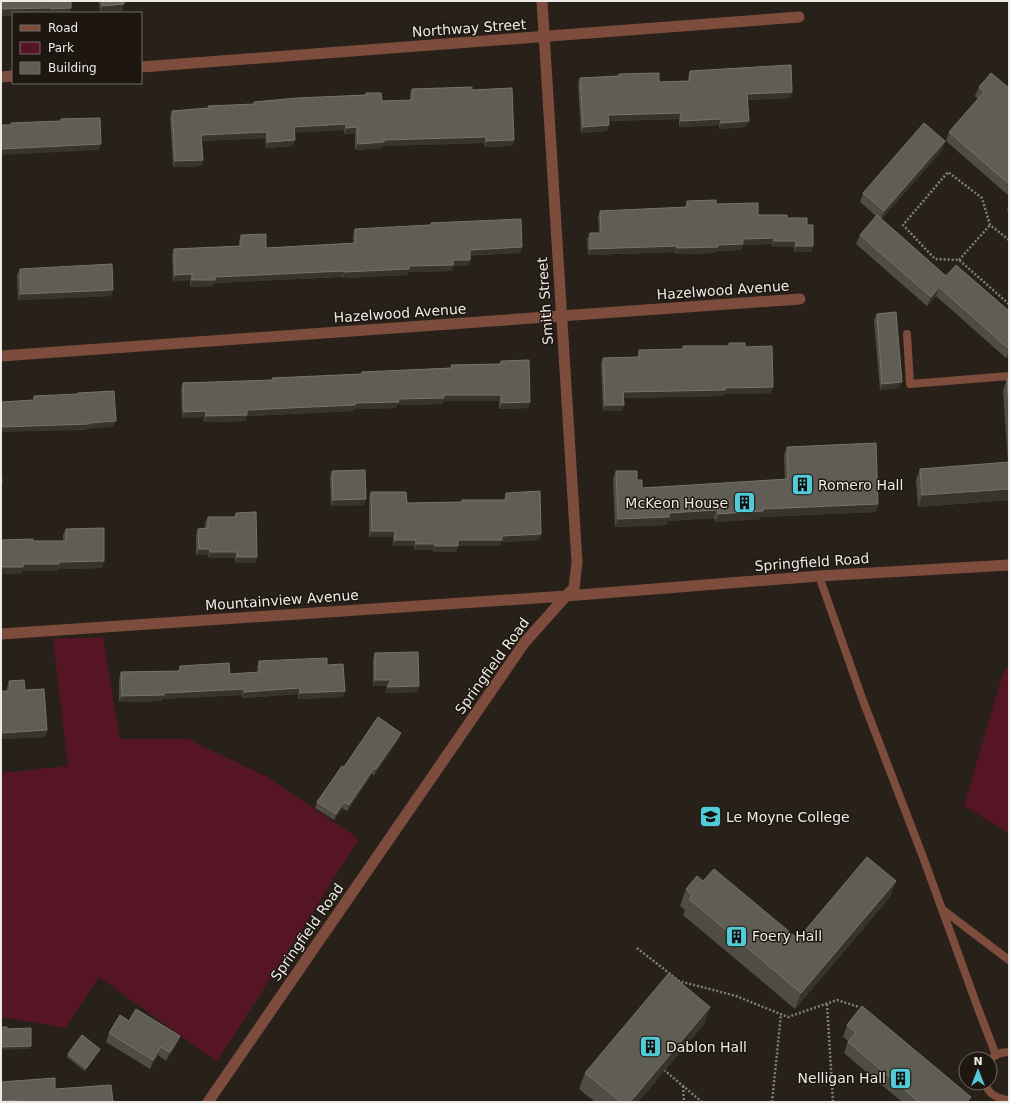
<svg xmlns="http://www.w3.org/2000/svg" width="1010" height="1103" font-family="'DejaVu Sans',sans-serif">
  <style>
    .green { fill: #561524 }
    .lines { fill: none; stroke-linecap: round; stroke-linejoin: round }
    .path { stroke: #827d76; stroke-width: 2.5; stroke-dasharray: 2 2; stroke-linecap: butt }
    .service { stroke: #7e4c3c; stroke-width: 8 }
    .minor { stroke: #7e4c3c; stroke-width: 11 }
    .tertiary { stroke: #7e4c3c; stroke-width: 11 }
    .wall { fill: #4f4c43 }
    .shaded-wall { fill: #38342b }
    .building { fill: #605d54; stroke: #76736b }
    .labels { text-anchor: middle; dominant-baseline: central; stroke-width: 3; stroke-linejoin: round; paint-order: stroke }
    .street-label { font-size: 14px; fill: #ede9e4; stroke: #1e1711 }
    .poi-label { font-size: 14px; fill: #ede9e4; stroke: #1e1711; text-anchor: start }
  </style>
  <rect width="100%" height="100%" fill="#27211a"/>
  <g class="green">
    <polygon points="103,637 120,739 188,739 267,777 359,839 217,1062 99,977 65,1028 1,1017 1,773 68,766 53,639"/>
    <polygon points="1009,665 1009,833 964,806 1002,676"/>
  </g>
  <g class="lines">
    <g class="path">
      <polyline points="1009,240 990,225 982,198 948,172 903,225 935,259 959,260 1009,304"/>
      <polyline points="959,260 990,225"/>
      <polyline points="637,948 679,981 736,996 788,1017 837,1000 859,1007"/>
      <polyline points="827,1004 833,1102"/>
      <polyline points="664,1070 702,1102"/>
      <polyline points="683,1086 684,1102"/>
      <polyline points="772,1102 781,1014"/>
    </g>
    <g class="service">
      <polyline points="907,334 910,384 1009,376"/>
      <polyline points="819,576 862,698 923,857 979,1011 996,1055"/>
      <polyline points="943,910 1009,960"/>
      <path d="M990,1060C995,1054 1002,1052 1009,1052"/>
      <path d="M985,1083C988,1094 998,1099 1009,1100"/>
    </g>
    <g class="minor">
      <polyline points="141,67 799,17"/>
      <polyline points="1,77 13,76"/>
      <polyline points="1,356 800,299"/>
      <polyline points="1,634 566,596 574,588 577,562 542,1"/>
    </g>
    <polyline class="tertiary" points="208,1102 525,642 566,596 819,576 1009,565"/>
  </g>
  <g class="wall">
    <polygon points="99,1 124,1 122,11 100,13"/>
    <polygon points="690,71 792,92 790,98 747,100 746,127 719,129 719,125 679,127 679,119 609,121 607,131 581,133 578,84 580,78 619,76 619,74 659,82 688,81 688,77"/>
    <polygon points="979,87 1009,88 1009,196 946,141 949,132 978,99 975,96"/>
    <polygon points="412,89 472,90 514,140 512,146 484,147 484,143 382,146 382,148 355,150 355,133 344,134 344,130 295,132 293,146 266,148 265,138 202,141 203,160 201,166 173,167 170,117 172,111 208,108 208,106 254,104 254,102 365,95 366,93 382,101 410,100 410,95"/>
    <polygon points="945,141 942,150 881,219 946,276 1009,311 1009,355 1006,358 936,296 927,306 856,244 860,235 876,216 860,202 863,193"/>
    <polygon points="687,201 716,204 758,215 787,218 807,225 813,246 811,252 794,252 794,247 772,247 772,244 743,245 741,250 716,251 715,253 675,254 675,252 588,255 587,239 590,233 599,233 598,217 600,211 685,207"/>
    <polygon points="1009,204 1009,212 1007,210"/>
    <polygon points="431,223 522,247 520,253 470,255 470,260 468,266 453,266 451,271 408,272 407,275 342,278 341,277 214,283 213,286 190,287 190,280 173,281 172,255 174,249 239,246 239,241 241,235 266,248 353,243 353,235 355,229 430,225"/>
    <polygon points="20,269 111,296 18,300 17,275"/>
    <polygon points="877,314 899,388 880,390 874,320"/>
    <polygon points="729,343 745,347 771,393 723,394 722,396 623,398 624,405 622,411 603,411 601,364 603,358 637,357 639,350 683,349 683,346 728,346"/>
    <polygon points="501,361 530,402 528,408 499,409 499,401 443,401 442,404 397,405 396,408 354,409 353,411 247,416 245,421 204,422 204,417 182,418 181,389 183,383 272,380 272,378 361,374 362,372 450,368 451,365 499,364"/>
    <polygon points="1009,378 1009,500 918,507 916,480 920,469 1008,463 1003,390 1007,379"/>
    <polygon points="787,447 878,504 876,512 761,517 761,519 715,522 714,518 668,521 666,525 615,527 613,479 616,471 637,480 642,488 785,480 784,455"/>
    <polygon points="332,471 364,505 331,506 330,477"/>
    <polygon points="371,492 407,503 461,502 462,500 504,500 506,493 539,540 501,542 500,546 458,546 456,552 433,552 433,550 414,550 414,546 393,546 393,537 369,537 369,498"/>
    <polygon points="236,513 255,563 235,563 235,558 208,558 208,555 196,555 196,535 198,529 205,529 205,523 208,517 234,517"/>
    <polygon points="66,529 104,561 102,568 58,569 57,571 22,571 21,574 1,574 33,541 63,541 63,535"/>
    <polygon points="375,653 419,686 417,692 385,693 388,686 373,686 373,659"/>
    <polygon points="259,661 327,665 345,691 343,697 298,699 298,694 242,698 242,695 162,699 162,701 119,702 119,679 121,672 178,671 180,666 230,674 257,673 257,667"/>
    <polygon points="9,681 25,690 47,730 45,737 1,739 1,691 7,691 7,688"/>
    <polygon points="399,739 374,775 372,774 347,811 342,808 334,820 315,808 317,802 344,767"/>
    <polygon points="703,881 798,939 896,881 890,897 795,1009 683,915 685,910 680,906 686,889"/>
    <polygon points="710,1007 704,1024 638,1102 595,1102 579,1089 585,1073"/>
    <polygon points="129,1021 180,1036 176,1045 166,1061 158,1055 150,1069 106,1042 109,1033"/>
    <polygon points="847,1025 969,1102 902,1102 844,1053 848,1041 843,1037"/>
    <polygon points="99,1052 85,1071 67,1057 68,1054"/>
  </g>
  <g class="shaded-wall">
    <polygon points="124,4 122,11 100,13 102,6"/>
    <polygon points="51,8 49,13 13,13 13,16 1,16 1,9"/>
    <polygon points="71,8 70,13 49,13 51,9"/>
    <polygon points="792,92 790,98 745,100 747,94"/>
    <polygon points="681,113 679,119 606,121 608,115"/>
    <polygon points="721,119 719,125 679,127 681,121"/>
    <polygon points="749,121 746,127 719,129 721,123"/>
    <polygon points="346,124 344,130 292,133 294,127"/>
    <polygon points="609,125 607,131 581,133 583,127"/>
    <polygon points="357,127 355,133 344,134 346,128"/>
    <polygon points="267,132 265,138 199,141 201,135"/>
    <polygon points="486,137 484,143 382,146 382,148 355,150 358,144 384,140"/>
    <polygon points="295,140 293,146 266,148 268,142"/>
    <polygon points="514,140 512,146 484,147 486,141"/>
    <polygon points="945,141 942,150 881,220 884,211"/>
    <polygon points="101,144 99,150 1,155 1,149"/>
    <polygon points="203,160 201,166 173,167 175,161"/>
    <polygon points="774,238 772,244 743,245 741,250 716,251 715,253 675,254 677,248 743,239"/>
    <polygon points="774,241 796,241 794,247 772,247"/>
    <polygon points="677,246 675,252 588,255 590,249"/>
    <polygon points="796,246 813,246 811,252 794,252"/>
    <polygon points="522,247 520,253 468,256 470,250"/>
    <polygon points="453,260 470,260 468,266 453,266 451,271 408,272 407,275 342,278 344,272 409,266"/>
    <polygon points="344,271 341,277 214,283 213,286 190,287 192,280 215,277"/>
    <polygon points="192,274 190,280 173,281 175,275"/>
    <polygon points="939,287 936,296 927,306 931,297"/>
    <polygon points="113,290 111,296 18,300 21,294"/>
    <polygon points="1009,351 1009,355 1006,358"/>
    <polygon points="902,382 899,388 880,390 882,384"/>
    <polygon points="773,387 771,393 723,394 722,396 621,398 623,392 724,388"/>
    <polygon points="444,395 501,395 499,401 443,401 442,404 397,405 396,408 354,409 353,411 247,416 245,421 204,422 206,416 247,410 355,403"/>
    <polygon points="530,402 528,408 499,409 502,403"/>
    <polygon points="605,405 624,405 622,411 603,411"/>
    <polygon points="206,411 204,417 182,418 184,412"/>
    <polygon points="116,421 113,427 87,429 87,430 1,432 1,427"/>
    <polygon points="1009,489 1009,500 918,507 922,495"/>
    <polygon points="366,499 364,505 331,506 333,500"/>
    <polygon points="878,504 876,512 761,517 761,519 715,522 718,514 763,509"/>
    <polygon points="717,510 714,518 668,521 666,525 615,527 618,519 669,513"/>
    <polygon points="372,531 395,531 393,537 369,537"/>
    <polygon points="541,534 539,540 501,542 500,546 458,546 456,552 433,552 435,546 458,540 502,536"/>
    <polygon points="395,540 416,540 414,546 393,546"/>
    <polygon points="416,544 435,544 433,550 414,550"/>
    <polygon points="199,549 210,549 208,555 196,555"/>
    <polygon points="210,552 237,552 235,558 208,558"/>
    <polygon points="237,557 257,557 255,563 235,563"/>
    <polygon points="104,561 102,568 58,569 57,571 22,571 21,574 1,574 1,567 23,564 59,562"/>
    <polygon points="375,680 391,680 388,686 373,686"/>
    <polygon points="419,686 417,692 385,693 387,687"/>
    <polygon points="300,688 298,694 242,698 244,692"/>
    <polygon points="244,689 242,695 162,699 162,701 119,702 122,696"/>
    <polygon points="345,691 343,697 298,699 300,693"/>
    <polygon points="47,730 45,737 1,739 1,733"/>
    <polygon points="401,733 399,739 374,775 376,769"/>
    <polygon points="374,768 372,774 347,811 349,805"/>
    <polygon points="344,802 342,808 334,820 336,814"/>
    <polygon points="896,881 890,897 795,1009 801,993"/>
    <polygon points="710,1007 704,1024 638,1102 630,1102"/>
    <polygon points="180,1036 176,1045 166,1061 170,1052"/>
    <polygon points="31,1046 30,1049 1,1050 1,1047"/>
    <polygon points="161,1047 158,1055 150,1069 153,1060"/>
    <polygon points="100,1049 99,1052 85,1071 86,1068"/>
    <polygon points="26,1100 26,1102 1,1102 1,1101"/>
  </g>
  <g class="building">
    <polygon points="1,1 71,1 71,8 51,9 51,8 1,9"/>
    <polygon points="102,1 124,1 124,4 102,6"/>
    <polygon points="791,65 792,92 747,94 749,121 721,123 721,119 681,121 681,113 608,115 609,125 583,127 580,78 619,76 619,74 659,73 659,82 690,81 690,71"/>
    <polygon points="991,73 1009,88 1009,184 949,132 984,92 979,87"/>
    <polygon points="472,87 472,90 512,88 514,140 486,141 486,137 384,140 384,142 358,144 357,127 346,128 346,124 294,127 295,140 268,142 267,132 201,135 203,160 175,161 172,111 209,108 208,106 254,104 254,102 297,98 366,95 366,93 381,93 382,101 412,100 412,89"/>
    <polygon points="100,118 101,144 1,149 1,125 11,125 11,123 61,121 61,119"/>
    <polygon points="924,123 945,141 884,211 863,193"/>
    <polygon points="716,200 716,204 758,203 758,215 787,215 787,218 807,218 807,225 813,225 813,246 796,246 796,241 774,241 774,238 743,239 743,244 717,245 718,247 677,248 677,246 590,249 590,233 601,233 600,211 687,207 687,201"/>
    <polygon points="877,215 946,276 956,265 1009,311 1009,349 939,287 931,297 860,235"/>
    <polygon points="521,219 522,247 470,250 470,260 453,260 453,265 409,266 409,269 344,272 344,271 215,277 215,280 192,280 192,274 175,275 174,249 241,246 241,235 266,234 266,248 356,243 355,229 431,225 431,223"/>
    <polygon points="112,264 113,290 21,294 20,269"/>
    <polygon points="896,312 902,382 882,384 877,314"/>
    <polygon points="729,343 745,343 745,347 772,346 773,387 724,388 725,390 623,392 624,405 605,405 603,358 640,357 639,350 683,349 683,346 729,346"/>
    <polygon points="529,360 530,402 502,403 501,395 444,395 444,398 398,399 399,402 355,403 355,405 247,410 247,415 206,416 206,411 184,412 183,383 273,380 272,378 362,374 362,372 452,368 451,365 501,364 501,361"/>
    <polygon points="1009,378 1009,408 1007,379"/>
    <polygon points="114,391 116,421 89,423 89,424 1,427 1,402 34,400 34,396 78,394 78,393"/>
    <polygon points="876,443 878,504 763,509 763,511 718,514 717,510 669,513 669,517 618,519 616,471 637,471 637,480 642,480 642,488 788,479 787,447"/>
    <polygon points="1009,462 1009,489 922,495 920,469"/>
    <polygon points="1,466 2,483 1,483"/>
    <polygon points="365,470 366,499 333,500 332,471"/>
    <polygon points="540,491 541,534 502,536 502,540 458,540 458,546 435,546 435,544 416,544 416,540 395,540 395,531 372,531 371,492 406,492 407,503 462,502 462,500 506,500 506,493"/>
    <polygon points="256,512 257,557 237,557 237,552 210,552 210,549 199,549 198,529 208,528 208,517 236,517 236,513"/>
    <polygon points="104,528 104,561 59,562 59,564 23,564 23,567 1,567 1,540 33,539 33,541 66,541 66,529"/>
    <polygon points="418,652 419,686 387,687 391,680 375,680 375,653"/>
    <polygon points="327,658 327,665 343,664 345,691 300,693 300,688 244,692 244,689 164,693 164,695 122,696 121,672 180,671 180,666 229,663 230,674 260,672 259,661"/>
    <polygon points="24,680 25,690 44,689 47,730 1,733 1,691 10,691 9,681"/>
    <polygon points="378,717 401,733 376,769 374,768 349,805 344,802 336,814 317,802 342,766 344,767"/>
    <polygon points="867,857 896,881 801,993 689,899 692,895 686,889 697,876 703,881 714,869 798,939"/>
    <polygon points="669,973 710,1007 630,1102 621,1102 585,1073"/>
    <polygon points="862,1006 971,1097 967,1102 919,1102 848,1042 856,1033 847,1025"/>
    <polygon points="136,1009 180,1036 170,1052 161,1047 153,1060 109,1033 120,1015 129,1021"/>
    <polygon points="1,1027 7,1027 7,1029 31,1028 31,1046 1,1047"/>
    <polygon points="82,1035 100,1049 86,1068 68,1054"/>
    <polygon points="55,1078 55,1089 111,1085 113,1102 26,1102 26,1100 1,1101 1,1082"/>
  </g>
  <defs>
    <symbol id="building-square" viewBox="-11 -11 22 22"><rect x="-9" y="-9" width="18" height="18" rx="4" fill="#52cbd9" stroke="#1e1711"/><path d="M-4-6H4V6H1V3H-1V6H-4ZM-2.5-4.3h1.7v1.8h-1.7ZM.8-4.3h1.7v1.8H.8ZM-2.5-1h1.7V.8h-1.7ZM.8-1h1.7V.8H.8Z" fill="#111"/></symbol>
    <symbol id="university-square" viewBox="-11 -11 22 22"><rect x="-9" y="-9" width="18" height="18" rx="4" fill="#52cbd9" stroke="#1e1711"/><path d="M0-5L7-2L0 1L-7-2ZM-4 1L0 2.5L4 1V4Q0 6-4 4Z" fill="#111"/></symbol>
  </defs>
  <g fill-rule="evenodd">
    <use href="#building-square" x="790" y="472" width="25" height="25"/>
    <use href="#building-square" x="732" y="490" width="25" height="25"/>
    <use href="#university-square" x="698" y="804" width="25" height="25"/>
    <use href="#building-square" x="724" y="924" width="25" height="25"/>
    <use href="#building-square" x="638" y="1034" width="25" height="25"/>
    <use href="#building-square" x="888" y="1066" width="25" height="25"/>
  </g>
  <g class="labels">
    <g class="street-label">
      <text transform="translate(469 28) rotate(-4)">Northway Street</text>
      <text transform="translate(723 290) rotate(-4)">Hazelwood Avenue</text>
      <text transform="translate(545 301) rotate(-94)">Smith Street</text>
      <text transform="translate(400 313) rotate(-4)">Hazelwood Avenue</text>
      <text transform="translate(812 562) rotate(-4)">Springfield Road</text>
      <text transform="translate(282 600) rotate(-4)">Mountainview Avenue</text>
      <text transform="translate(492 666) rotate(-54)">Springfield Road</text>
      <text transform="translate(307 932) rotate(-55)">Springfield Road</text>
    </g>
    <g class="poi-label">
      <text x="818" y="485">Romero Hall</text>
      <text x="728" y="503" text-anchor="end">McKeon House</text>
      <text x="726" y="817">Le Moyne College</text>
      <text x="752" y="936">Foery Hall</text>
      <text x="666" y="1047">Dablon Hall</text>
      <text x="886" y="1078" text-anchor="end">Nelligan Hall</text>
    </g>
  </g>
  <rect width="1010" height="1103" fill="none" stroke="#ede9e4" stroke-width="4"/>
  <rect x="12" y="12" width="130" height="72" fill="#1e1711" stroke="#716b65"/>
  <rect x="20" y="25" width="20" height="6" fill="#7e4c3c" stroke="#716b65"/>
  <text x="48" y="32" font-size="12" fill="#ede9e4">Road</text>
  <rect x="20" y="42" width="20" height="12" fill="#561524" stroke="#716b65"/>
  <text x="48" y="52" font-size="12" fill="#ede9e4">Park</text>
  <rect x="20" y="62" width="20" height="12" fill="#605d54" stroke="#716b65"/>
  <text x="48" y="72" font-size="12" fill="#ede9e4">Building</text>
  <g transform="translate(978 1071)"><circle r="19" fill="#1e1711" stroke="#716b65"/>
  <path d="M0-3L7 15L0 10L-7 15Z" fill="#52cbd9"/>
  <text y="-6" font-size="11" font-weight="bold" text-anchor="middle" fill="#ede9e4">N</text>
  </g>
</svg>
